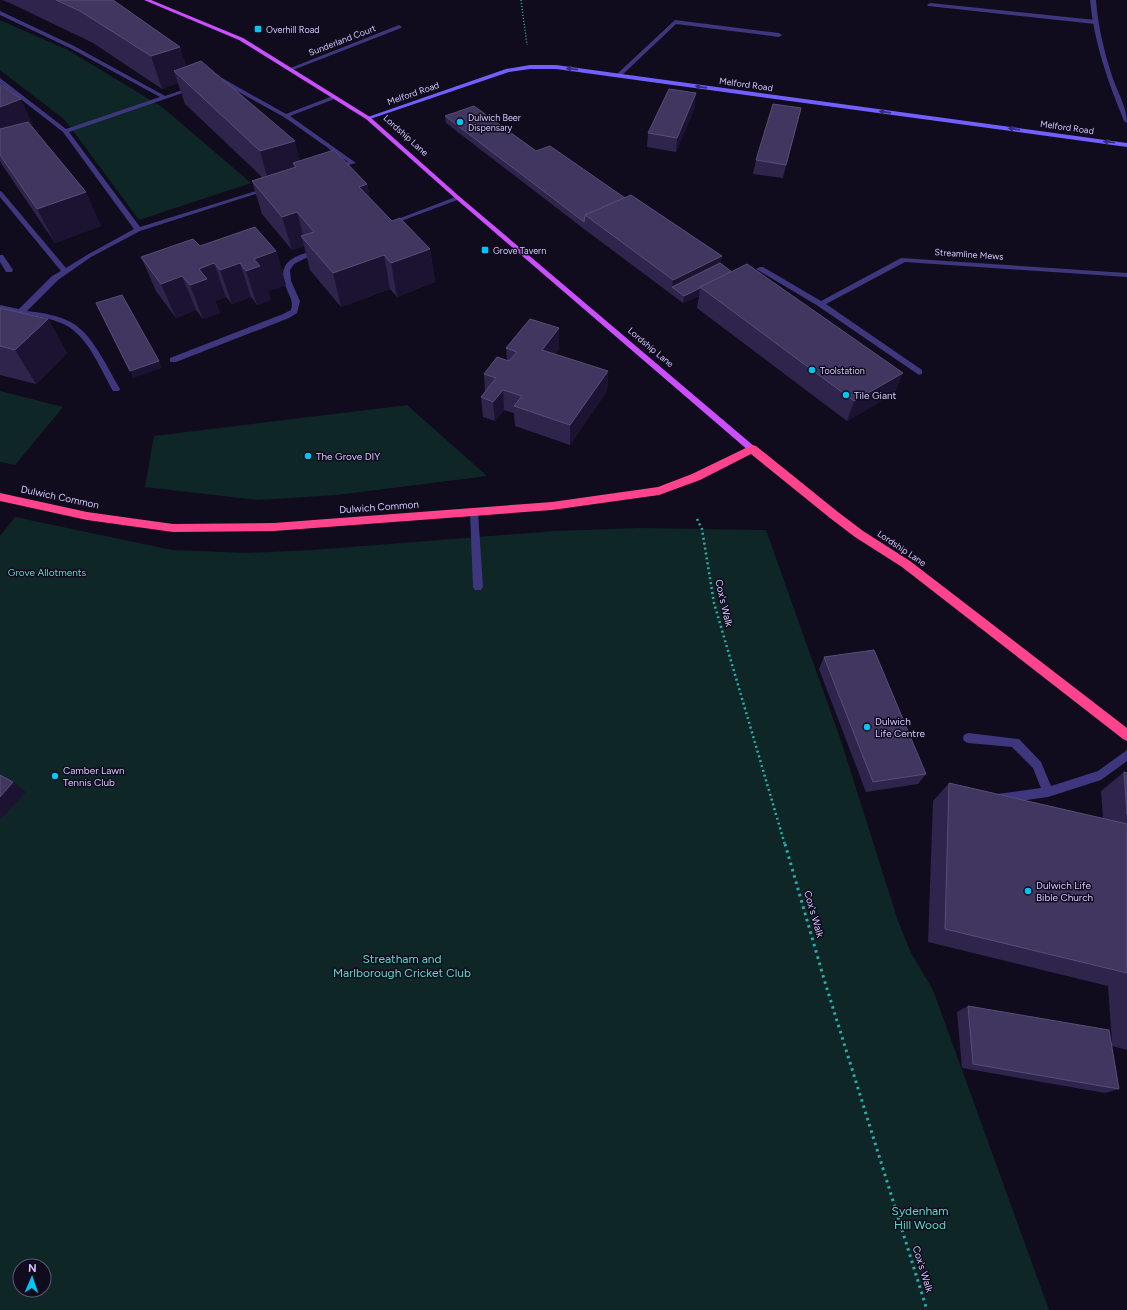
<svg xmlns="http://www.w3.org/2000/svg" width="1127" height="1310" font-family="Figtree,sans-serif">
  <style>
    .green { fill: #0f2627; fill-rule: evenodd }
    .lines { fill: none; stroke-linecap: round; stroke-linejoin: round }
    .path-far2 { stroke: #2dabae; stroke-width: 1.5; stroke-dasharray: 1 2; stroke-linecap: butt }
    .path-far1 { stroke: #2dabae; stroke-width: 2.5; stroke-dasharray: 2 3; stroke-linecap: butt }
    .path { stroke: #2dabae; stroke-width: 3; stroke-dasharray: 2.5 4; stroke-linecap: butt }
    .lane { fill: #3f377d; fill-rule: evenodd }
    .street { fill: #3f377d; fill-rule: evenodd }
    .secondary { fill: #715fff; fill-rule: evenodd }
    .primary { fill: #cc4fff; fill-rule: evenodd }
    .highway { fill: #ff448d; fill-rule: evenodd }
    .wall { fill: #2f244c }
    .shaded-wall { fill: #1b1331 }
    .building { fill: #41365f; stroke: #584d78 }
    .oneway { fill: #372d77 }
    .poi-dot { fill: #01c6f3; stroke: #100c1d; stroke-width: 1.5 }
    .labels { text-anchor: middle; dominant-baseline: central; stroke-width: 3; stroke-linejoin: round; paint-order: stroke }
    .far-poi-label { font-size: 9px; fill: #d3c8ff; stroke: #100c1d; text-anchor: start }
    .far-street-label { font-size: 9px; fill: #d3c8ff; stroke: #100c1d }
    .poi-label { font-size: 10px; fill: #d3c8ff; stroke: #100c1d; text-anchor: start }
    .street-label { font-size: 10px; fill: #d3c8ff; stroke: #100c1d }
    .park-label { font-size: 10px; fill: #55dec7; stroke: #100c1d }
    .near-park-label { font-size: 12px; fill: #55dec7; stroke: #100c1d }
  </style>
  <rect width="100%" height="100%" fill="#100c1d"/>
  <g class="green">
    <polygon points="0,20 68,50 162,107 251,183 139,220 65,120 0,70"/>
    <polygon points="0,391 63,407 15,465 0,462"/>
    <polygon points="407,405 487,476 336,495 258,500 145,487 154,436"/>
    <path d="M15,517L172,550L247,553L313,550L555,531L639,528L766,530L841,741L898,921L911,953L933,990L1049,1310H0V536ZM20,1266H44V1290H20Z"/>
  </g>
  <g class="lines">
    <polyline class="path-far2" points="521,0 527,45"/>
    <polyline class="path-far1" points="697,519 702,529 714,603 785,845"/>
    <polyline class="path" points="785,844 824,979 927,1310"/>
    <g class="lane">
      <polygon points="930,3 1095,20 1098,22 1095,24 928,6 927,5"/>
      <path d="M0,11L74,46L165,96L194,86L197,88L69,132L140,227L266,188L271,189L140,231L91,257L58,280L27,311C42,313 60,315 74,324C94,337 108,369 120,389L119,391H113C101,370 90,341 69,327C51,316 21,314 0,309V305L19,309L52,276L61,271L0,197V191L2,192L66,268L87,255L134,229L63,132L0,83V78L66,129L160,97L70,48L0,15Z"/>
      <polygon points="675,20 779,33 782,35 779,37 676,24 621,76 617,76 617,74"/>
      <polygon points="218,78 222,78 286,114 333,96 337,96 337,98 290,116 356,163 333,169 333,167 348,162 284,117 219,81 213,83 210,81"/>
      <polygon points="458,196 460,197 460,199 390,225 385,224"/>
      <path d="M312,251L316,253L294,264L290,270L291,281L300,301L297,313L289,318L176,362H170V358L283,314L291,310C293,302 291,299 288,292C276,266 287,258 312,251Z"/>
      <polygon points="0,255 3,255 13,270 12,272 6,272 0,262"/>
      <polygon points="474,509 478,512 483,587 481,590 475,590 473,587 470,512"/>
      <polygon points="968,733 1019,739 1041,762 1051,786 1098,771 1127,750 1127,761 1101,780 1048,797 997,804 993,803 991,799 993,795 997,794 1041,788 1033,768 1012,747 968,743 964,741 963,738 964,735"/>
    </g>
    <g class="street">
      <path d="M1090,0H1096C1098,26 1104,51 1112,76C1117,91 1127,107 1127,123L1124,121C1108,82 1094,43 1090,0Z"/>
      <polygon points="399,25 402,27 401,28 293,70 288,69"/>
      <polygon points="901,258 1127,273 1127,277 905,262 826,304 922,370 922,374 919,375 818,306 756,269 760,267 763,267 821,301"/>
    </g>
    <polygon class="secondary" points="530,65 556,65 1127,143 1127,147 556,69 530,69 509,72 370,119 365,118 506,69"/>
    <polygon class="primary" points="144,0 151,0 243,38 370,117 460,197 755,447 756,449 755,451 749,451 456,199 366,119 239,40"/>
    <polygon class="highway" points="752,445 756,446 838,512 863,531 910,561 1127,728 1127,741 1123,739 902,567 855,537 830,518 751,454 700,480 659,495 552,510 274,531 173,532 87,520 0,501 0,493 87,512 173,524 274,523 552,502 658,487 692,474"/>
  </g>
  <g class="wall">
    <polygon points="2,0 113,0 180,47 186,67 299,161 367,184 370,198 392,221 430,249 435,282 397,297 390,289 341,307 310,270 304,246 292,250 262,214 252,181 262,177 185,104 178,83 162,89 93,43 10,3"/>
    <polygon points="0,84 36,132 101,226 55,243 3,166 0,161"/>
    <polygon points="695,107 676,152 647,147 648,133"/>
    <polygon points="801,108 798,121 783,178 753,174 756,160"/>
    <polygon points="445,116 536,151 625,198 722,256 720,263 895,393 847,421 697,308 699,296 683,303 584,229 446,123"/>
    <polygon points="200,246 276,251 286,285 268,291 271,300 257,305 251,297 232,304 226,297 215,301 220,313 203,319 196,310 176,318 156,291 141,257"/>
    <polygon points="0,308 48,319 67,353 36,384 0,375"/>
    <polygon points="559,328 559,349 555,354 608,371 607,391 570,445 515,426 514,413 504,410 495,421 483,417 481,397 485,392 484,374 507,360 506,348"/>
    <polygon points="824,657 926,774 918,784 866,792 819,669"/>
    <polygon points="1124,772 1127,773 1127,1050 1112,1046 1119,1089 1105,1093 962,1068 957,1012 968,1006 1112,1042 1108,986 928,942 933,801 949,783 1103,818 1101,791"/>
  </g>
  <g class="shaded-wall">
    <polygon points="180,47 190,79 174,71 178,83 162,89 151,56"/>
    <polygon points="696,93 695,107 676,152 677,138"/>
    <polygon points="21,99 36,132 0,140 0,107"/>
    <polygon points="801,108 798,121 783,178 786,165"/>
    <polygon points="295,141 303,175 293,163 296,177 269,184 260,151"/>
    <polygon points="367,184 374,218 359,187"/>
    <polygon points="86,192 101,226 55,243 37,209"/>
    <polygon points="297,212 304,239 301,236 304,246 292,250 282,217"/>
    <polygon points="430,249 435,282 397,297 391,263"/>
    <polygon points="276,251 286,285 268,291 271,300 257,305 246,271 254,259"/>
    <polygon points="384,255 390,289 341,307 333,273"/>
    <polygon points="722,256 719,271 672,287 673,280"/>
    <polygon points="214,263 226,297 215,301 220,313 203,319 190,285 199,269"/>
    <polygon points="240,263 251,297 232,304 220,270"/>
    <polygon points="182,276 196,310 176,318 161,284"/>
    <polygon points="700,288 699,296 683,303 684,296"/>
    <polygon points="48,319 67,353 36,384 15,350"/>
    <polygon points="559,328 559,349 543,370 542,350"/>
    <polygon points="159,361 162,368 133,378 130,371"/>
    <polygon points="608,371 607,391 570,445 570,425"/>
    <polygon points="903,373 895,393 847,421 854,401"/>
    <polygon points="503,390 504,410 495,421 493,402"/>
    <polygon points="13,782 26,792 0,820 0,797"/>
  </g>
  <g class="building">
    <polygon points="56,0 113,0 180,47 151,56 80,11"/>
    <polygon points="201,61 295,141 260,151 174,71"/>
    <polygon points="0,84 21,99 0,107"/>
    <polygon points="669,89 696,93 677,138 648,133"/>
    <polygon points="773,104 801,108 786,165 756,160"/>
    <polygon points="474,106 536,151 550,146 625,198 585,215 584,222 445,116"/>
    <polygon points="28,122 86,192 37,209 0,155 0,129"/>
    <polygon points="334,150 367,184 359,187 392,221 400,218 430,249 391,263 384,255 333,273 301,236 314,232 297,212 282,217 252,181 296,167 293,163"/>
    <polygon points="631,195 722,256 673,280 585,215"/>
    <polygon points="255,227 276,251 254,259 260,266 246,271 240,263 220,270 214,263 199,269 207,279 190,285 182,276 161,284 141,257 193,239 200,246"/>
    <polygon points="720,263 732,272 700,287 700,288 684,296 672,287"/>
    <polygon points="747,264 903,373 854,401 700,287"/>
    <polygon points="122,295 159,361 130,371 96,303"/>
    <polygon points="0,308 48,319 15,350 0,346"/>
    <polygon points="530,319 559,328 542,350 608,371 570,425 514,406 522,396 503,390 493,402 481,397 496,378 484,374 497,357 509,361 517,352 506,348"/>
    <polygon points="874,650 926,774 873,782 824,657"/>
    <polygon points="1124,772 1127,773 1127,814"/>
    <polygon points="0,775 13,782 0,797"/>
    <polygon points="949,783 1127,824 1127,973 945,929"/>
    <polygon points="968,1006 1109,1030 1119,1089 973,1064"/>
  </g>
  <defs><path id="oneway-solid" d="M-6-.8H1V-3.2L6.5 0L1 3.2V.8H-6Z"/></defs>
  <g class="oneway">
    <use href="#oneway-solid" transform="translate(572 69) rotate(-174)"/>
    <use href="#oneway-solid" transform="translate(701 87) rotate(-172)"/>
    <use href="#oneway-solid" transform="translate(885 112) rotate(-172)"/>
    <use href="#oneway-solid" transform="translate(1014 129) rotate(-172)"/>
    <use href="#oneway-solid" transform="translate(1109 142) rotate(-173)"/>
  </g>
  <g class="poi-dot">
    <rect x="254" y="25" width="8" height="8" rx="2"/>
    <circle cx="460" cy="122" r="4"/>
    <rect x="481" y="246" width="8" height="8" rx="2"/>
    <circle cx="812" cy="370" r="4"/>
    <circle cx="846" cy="395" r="4"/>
    <circle cx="308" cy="456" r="4"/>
    <circle cx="867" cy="727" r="4"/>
    <circle cx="55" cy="776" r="4"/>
    <circle cx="1028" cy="891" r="4"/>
  </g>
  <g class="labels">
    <g class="far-poi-label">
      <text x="266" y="29">Overhill Road</text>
      <text x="468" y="117">Dulwich Beer<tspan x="468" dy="10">Dispensary</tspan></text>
      <text x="493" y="250">Grove Tavern</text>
      <text x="820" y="370">Toolstation</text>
    </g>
    <g class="far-street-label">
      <text transform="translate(342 40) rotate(-21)">Sunderland Court</text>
      <text transform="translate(746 84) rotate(8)">Melford Road</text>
      <text transform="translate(413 93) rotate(-19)">Melford Road</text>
      <text transform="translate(1067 127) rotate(8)">Melford Road</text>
      <text transform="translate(406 135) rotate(42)">Lordship Lane</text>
      <text transform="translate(969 254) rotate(4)">Streamline Mews</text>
      <text transform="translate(651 347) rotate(40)">Lordship Lane</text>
      <text transform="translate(902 548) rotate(34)">Lordship Lane</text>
    </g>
    <g class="poi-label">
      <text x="854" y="395">Tile Giant</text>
      <text x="316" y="456">The Grove DIY</text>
      <text x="875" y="721">Dulwich<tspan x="875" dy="12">Life Centre</tspan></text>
      <text x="63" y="770">Camber Lawn<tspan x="63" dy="12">Tennis Club</tspan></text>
      <text x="1036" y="885">Dulwich Life<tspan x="1036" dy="12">Bible Church</tspan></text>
    </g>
    <g class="street-label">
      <text transform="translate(60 497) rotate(12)">Dulwich Common</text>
      <text transform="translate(379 507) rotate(-4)">Dulwich Common</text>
      <text transform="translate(724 603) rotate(77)">Cox's Walk</text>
      <text transform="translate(814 914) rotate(74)">Cox's Walk</text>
      <text transform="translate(923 1269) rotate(73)">Cox's Walk</text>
    </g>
    <g class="park-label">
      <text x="47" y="572">Grove Allotments</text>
    </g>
    <g class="near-park-label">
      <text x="402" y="959">Streatham and<tspan x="402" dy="14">Marlborough Cricket Club</tspan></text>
      <text x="920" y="1211">Sydenham<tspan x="920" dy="14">Hill Wood</tspan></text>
    </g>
  </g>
  <g transform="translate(32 1278) rotate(2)"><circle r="19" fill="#100c1d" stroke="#5e5777"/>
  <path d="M0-3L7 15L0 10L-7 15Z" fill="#01c6f3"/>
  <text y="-6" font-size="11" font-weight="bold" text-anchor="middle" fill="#d3c8ff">N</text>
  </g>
</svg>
